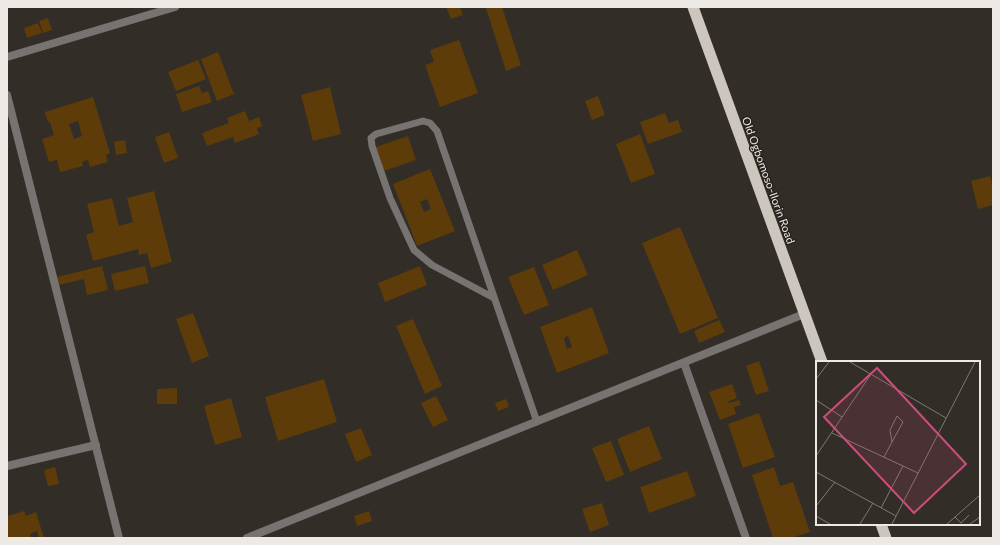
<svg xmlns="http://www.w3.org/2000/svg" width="1000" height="545" font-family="Commissioner,sans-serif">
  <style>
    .building { fill: #5d3c0a; fill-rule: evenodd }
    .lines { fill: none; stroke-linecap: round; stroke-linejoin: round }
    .service { stroke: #767370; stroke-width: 7 }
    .minor { stroke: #767370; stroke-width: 8 }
    .trunk { stroke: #ccc6be; stroke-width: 11 }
    .labels { text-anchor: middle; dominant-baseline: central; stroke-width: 3; stroke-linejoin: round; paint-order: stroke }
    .street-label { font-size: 11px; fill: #edeae6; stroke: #28231e }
    .inset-road { fill: none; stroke: #7d7973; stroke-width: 1 }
    .view { fill: #cd4c7e; fill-opacity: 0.15; stroke: #cd4c7e; stroke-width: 2 }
    .inset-edge { fill: none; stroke: #edeae6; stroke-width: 2 }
  </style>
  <rect width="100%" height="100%" fill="#322d27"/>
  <g class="building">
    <polygon points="446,7 460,7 463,15 451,19"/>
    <polygon points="490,7 502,7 521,65 506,71 486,8"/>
    <polygon points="48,18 52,30 43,33 39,21"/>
    <polygon points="38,23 42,33 27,38 24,28"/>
    <polygon points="459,40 478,93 440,107 425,65 434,62 430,50"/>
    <polygon points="218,52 234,94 217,101 201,59"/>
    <polygon points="198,60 206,79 176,91 168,72"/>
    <polygon points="199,86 202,93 208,91 212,102 182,112 176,94"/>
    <polygon points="330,87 341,134 313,141 301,95"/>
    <polygon points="598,96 605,115 592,120 585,101"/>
    <path d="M93,97L110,153L106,155L108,162L90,167L88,160L82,162L83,166L60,172L57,160L49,162L42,139L54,135L50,122H48L45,112ZM78,121L82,136L74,139L69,124Z"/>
    <polygon points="245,111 249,121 259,117 262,126 257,128 259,134 235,143 233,137 207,146 202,133 229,123 227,118"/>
    <polygon points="665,113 669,123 678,120 682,132 648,144 640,122"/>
    <polygon points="169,132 178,158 164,163 155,137"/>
    <polygon points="640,134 655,174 631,183 616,144"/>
    <polygon points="408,136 416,160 384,171 376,147"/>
    <polygon points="125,140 127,153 116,155 114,142"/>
    <path d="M430,169L455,231L417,246L393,184ZM427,199L431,209L424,212L420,202Z"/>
    <polygon points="990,176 993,188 993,205 978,209 971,181"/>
    <polygon points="154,191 172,262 151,268 147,253 139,255 138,249 93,261 86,235 94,232 87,204 112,198 119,226 133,222 127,198"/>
    <polygon points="680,227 718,318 680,334 642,243"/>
    <polygon points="577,250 588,275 553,290 542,265"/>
    <polygon points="102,266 108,290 87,295 84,279 59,285 57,277"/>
    <polygon points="145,266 149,283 115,291 111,274"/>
    <polygon points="420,266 427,285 385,302 378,283"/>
    <polygon points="534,267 549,305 524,315 508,277"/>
    <path d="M592,307L609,353L557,373L540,327ZM568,336L572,347L567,349L564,338Z"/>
    <polygon points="193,313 209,356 192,363 176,319"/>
    <polygon points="413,319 442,386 425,394 396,326"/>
    <polygon points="719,320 725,332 699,343 694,331"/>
    <polygon points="759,361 769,391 756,395 746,366"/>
    <polygon points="324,379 337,422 278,441 265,397"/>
    <polygon points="732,384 737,398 727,402 728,403 739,400 741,405 734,407 736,414 720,420 709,392"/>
    <polygon points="177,388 177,404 157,404 157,389"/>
    <polygon points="436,396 448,420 433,427 421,403"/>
    <polygon points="231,398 242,437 215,445 204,406"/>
    <polygon points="506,399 509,407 498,411 495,403"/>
    <polygon points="759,413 775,457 743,468 728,424"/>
    <polygon points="649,426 662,459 630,472 617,439"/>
    <polygon points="361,428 372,455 356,462 345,434"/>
    <polygon points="611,441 624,475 606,482 592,448"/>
    <polygon points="55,467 59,484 48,486 44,470"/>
    <polygon points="774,467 780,486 793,482 810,532 791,538 773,538 752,475"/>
    <polygon points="687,471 696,496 649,513 640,487"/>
    <polygon points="602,503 609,525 590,532 582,509"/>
    <polygon points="24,511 26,516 36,512 44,538 39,538 37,531 30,534 31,537 28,538 7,538 7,516"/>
    <polygon points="369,511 372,521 357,526 354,516"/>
  </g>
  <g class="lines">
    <polyline class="service" points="494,298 432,265 414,250 390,198 372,146 371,138 376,134 423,121 430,123 437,131 537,422"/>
    <g class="minor">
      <polyline points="7,57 175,7"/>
      <polyline points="7,95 119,538"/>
      <polyline points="684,363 746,538"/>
      <polyline points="7,466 96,445"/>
      <polyline points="247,538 804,314"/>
    </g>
    <g class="trunk">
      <polyline points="693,7 822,362"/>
      <polyline points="881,524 886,538"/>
    </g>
  </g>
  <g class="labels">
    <g class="street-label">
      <text transform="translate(769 180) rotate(70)">Old Ogbomoso-Ilorin Road</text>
    </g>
  </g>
  <g transform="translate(816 361)">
    <rect width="164" height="164" fill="#322d27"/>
    <path class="inset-road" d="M34,1L130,57M0,18L13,1M0,39L26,56M16,72L102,112M0,95L55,13M68,96L76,81L87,61L81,55L74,69L76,81M0,111L80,155M0,145L19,121M65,147L87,105M0,155L14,163M139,156L145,162L153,154M44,163L57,142M76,163L159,1M131,163L164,134M154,163L164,156"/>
    <path class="view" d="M61,7L150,103L98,152L8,56Z"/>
    <rect width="164" height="164" class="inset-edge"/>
  </g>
  <rect width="1000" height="545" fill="none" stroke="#edeae6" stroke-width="16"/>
</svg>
